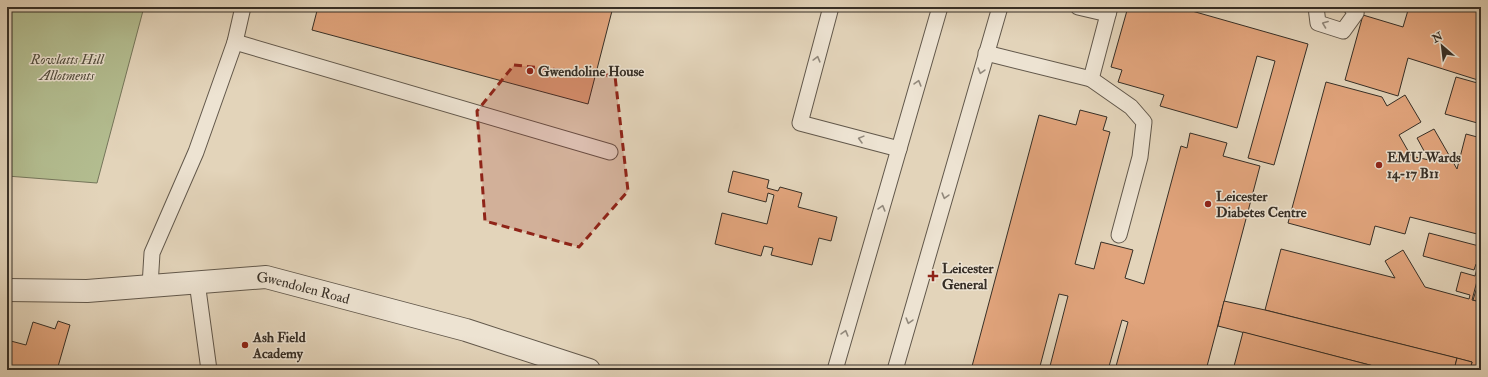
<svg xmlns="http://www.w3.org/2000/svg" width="1488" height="377" font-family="'IM FELL Double Pica',serif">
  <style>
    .green { fill: #b3bd90; stroke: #75765b }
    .building { fill: #e1a47c; stroke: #372f26 }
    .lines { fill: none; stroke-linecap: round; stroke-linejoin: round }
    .lane-casing { stroke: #62584b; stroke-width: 17 }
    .street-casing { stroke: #62584b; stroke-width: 24 }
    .lane { stroke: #ede3d2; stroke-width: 15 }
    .street { stroke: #ede3d2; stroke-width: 22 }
    .oneway { stroke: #92897c }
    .marked { fill: #8f2418; fill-opacity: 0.2; stroke: #8f2418; stroke-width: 3; stroke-dasharray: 8 5; stroke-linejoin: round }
    .poi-dot { fill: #8f2418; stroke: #ede3d2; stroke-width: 1.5 }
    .labels { text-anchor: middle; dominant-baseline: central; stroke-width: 3; stroke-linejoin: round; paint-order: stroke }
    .park-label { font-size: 14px; font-style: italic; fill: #504b3b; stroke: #ede3d2 }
    .poi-label { font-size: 14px; font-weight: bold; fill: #372f26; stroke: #ede3d2; text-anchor: start }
    .street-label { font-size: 14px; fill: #372f26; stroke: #ede3d2 }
  </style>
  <rect width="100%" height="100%" fill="#e3d4ba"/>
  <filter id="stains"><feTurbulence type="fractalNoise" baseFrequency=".005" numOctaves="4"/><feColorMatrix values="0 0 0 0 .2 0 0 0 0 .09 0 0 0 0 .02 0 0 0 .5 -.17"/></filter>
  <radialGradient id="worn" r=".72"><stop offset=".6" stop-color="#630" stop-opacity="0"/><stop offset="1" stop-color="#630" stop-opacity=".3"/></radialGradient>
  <polygon class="green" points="7,7 144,7 97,183 7,176"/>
  <g class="building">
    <polygon points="318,7 613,7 588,104 312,30"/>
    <polygon points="1128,7 1193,7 1192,11 1308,44 1274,165 1248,158 1275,61 1257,56 1237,128 1160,106 1164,95 1118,82 1122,70 1111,67"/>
    <polygon points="1409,7 1481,7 1481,81 1408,58 1398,96 1345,80 1363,15 1403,27"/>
    <polygon points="1456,77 1481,84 1481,124 1445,114"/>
    <polygon points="1326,82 1382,97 1387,106 1405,95 1421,122 1399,135 1411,156 1429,160 1417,138 1434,129 1457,169 1466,134 1481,138 1481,235 1410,217 1405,234 1375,226 1370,245 1288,223"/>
    <polygon points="1080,110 1107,117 1103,130 1110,132 1075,264 1094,269 1101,242 1133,250 1125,278 1144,284 1181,146 1187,148 1190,133 1227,143 1223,156 1260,166 1206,370 1115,370 1128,322 1122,320 1108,370 1049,370 1068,296 1059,294 1039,370 971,370 1039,115 1076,125"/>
    <polygon points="733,171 769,180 767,188 778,191 780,187 802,193 798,207 837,217 831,241 819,238 812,265 771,255 773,248 764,246 761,256 715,244 722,213 767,224 774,195 768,193 766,202 728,192"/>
    <polygon points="1429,233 1479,246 1477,255 1481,256 1481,266 1472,300 1481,302 1481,370 1470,370 1472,362 1265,310 1281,249 1395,278 1385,261 1403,250 1425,287 1469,299 1470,295 1456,291 1461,272 1475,276 1478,265 1476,264 1474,270 1423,256"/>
    <polygon points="1481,274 1481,302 1473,300"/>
    <polygon points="1224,301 1265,310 1457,358 1454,370 1389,370 1218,326"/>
    <polygon points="58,321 70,325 57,370 7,370 7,340 26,345 33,322 55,329"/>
    <polygon points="1243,332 1389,370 1233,370"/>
    <polygon points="1457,358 1472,362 1470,370 1454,370"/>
  </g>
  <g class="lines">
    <defs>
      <g id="lane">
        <polyline points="831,7 800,123 899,149"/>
        <polyline points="1078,7 1108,14"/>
        <polyline points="1316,7 1318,23 1343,31 1356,13 1351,7"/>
        <polyline points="235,42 610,152"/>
        <polyline points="986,53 1091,79 1110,7"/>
        <polyline points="1091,79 1131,107 1144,122 1140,157 1119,235"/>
        <polyline points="197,282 209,370"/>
        <polyline points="150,286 152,253 196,152 235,42 243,7"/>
        <polyline points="835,370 940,7"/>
        <polyline points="895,370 1000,7"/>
      </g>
      <g id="street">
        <path id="s1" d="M7,290L87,291L266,277L466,330L589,370"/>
      </g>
    </defs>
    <use href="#lane" class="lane-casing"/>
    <use href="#street" class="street-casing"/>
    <use href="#lane" class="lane"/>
    <use href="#street" class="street"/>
  </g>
  <defs><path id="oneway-chevron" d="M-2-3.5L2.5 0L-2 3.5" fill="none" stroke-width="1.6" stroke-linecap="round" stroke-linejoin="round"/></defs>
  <g class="oneway">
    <use href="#oneway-chevron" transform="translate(1325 24) rotate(-159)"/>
    <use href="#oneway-chevron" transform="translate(817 59) rotate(-75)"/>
    <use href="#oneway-chevron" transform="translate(981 71) rotate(106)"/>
    <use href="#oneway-chevron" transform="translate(918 83) rotate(-74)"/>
    <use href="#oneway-chevron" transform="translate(861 139) rotate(-165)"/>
    <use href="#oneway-chevron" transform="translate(945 196) rotate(106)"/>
    <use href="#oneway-chevron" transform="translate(882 208) rotate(-74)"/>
    <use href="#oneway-chevron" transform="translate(909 321) rotate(106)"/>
    <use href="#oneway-chevron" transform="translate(845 333) rotate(-74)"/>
  </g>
  <path class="marked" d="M514,65L615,76L628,191L579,247L485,221L477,111Z"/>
  <g class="poi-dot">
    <circle cx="530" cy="71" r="4"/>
    <circle cx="1379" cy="165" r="4"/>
    <circle cx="1208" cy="204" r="4"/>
    <path d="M931 270h4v4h4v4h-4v4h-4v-4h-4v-4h4z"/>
    <circle cx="245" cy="345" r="4"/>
  </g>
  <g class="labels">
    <g class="park-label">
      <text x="67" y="59">Rowlatts Hill<tspan x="67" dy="16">Allotments</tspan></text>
    </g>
    <g class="poi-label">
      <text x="538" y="71">Gwendoline House</text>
      <text x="1387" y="157">EMU Wards<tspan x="1387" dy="16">14-17 B11</tspan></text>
      <text x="1216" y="196">Leicester<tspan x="1216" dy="16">Diabetes Centre</tspan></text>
      <text x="942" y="268">Leicester<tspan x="942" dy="16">General</tspan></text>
      <text x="253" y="337">Ash Field<tspan x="253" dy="16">Academy</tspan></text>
    </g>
    <g class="street-label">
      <text stroke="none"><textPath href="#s1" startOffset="298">Gwendolen Road</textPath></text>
    </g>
  </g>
  <rect width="1488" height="377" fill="none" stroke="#e3d4ba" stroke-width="24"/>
  <rect x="8" y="8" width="1472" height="361" fill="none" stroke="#372f26" stroke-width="2"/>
  <rect x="12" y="12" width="1464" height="353" fill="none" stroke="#372f26"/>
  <g transform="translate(1442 46) rotate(332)" stroke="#ede3d2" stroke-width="3" paint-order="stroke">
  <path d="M0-3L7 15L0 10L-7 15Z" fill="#372f26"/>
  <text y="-6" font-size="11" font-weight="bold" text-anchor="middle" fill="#372f26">N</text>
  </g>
  <rect width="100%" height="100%" filter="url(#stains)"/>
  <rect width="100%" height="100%" fill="url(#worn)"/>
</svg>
